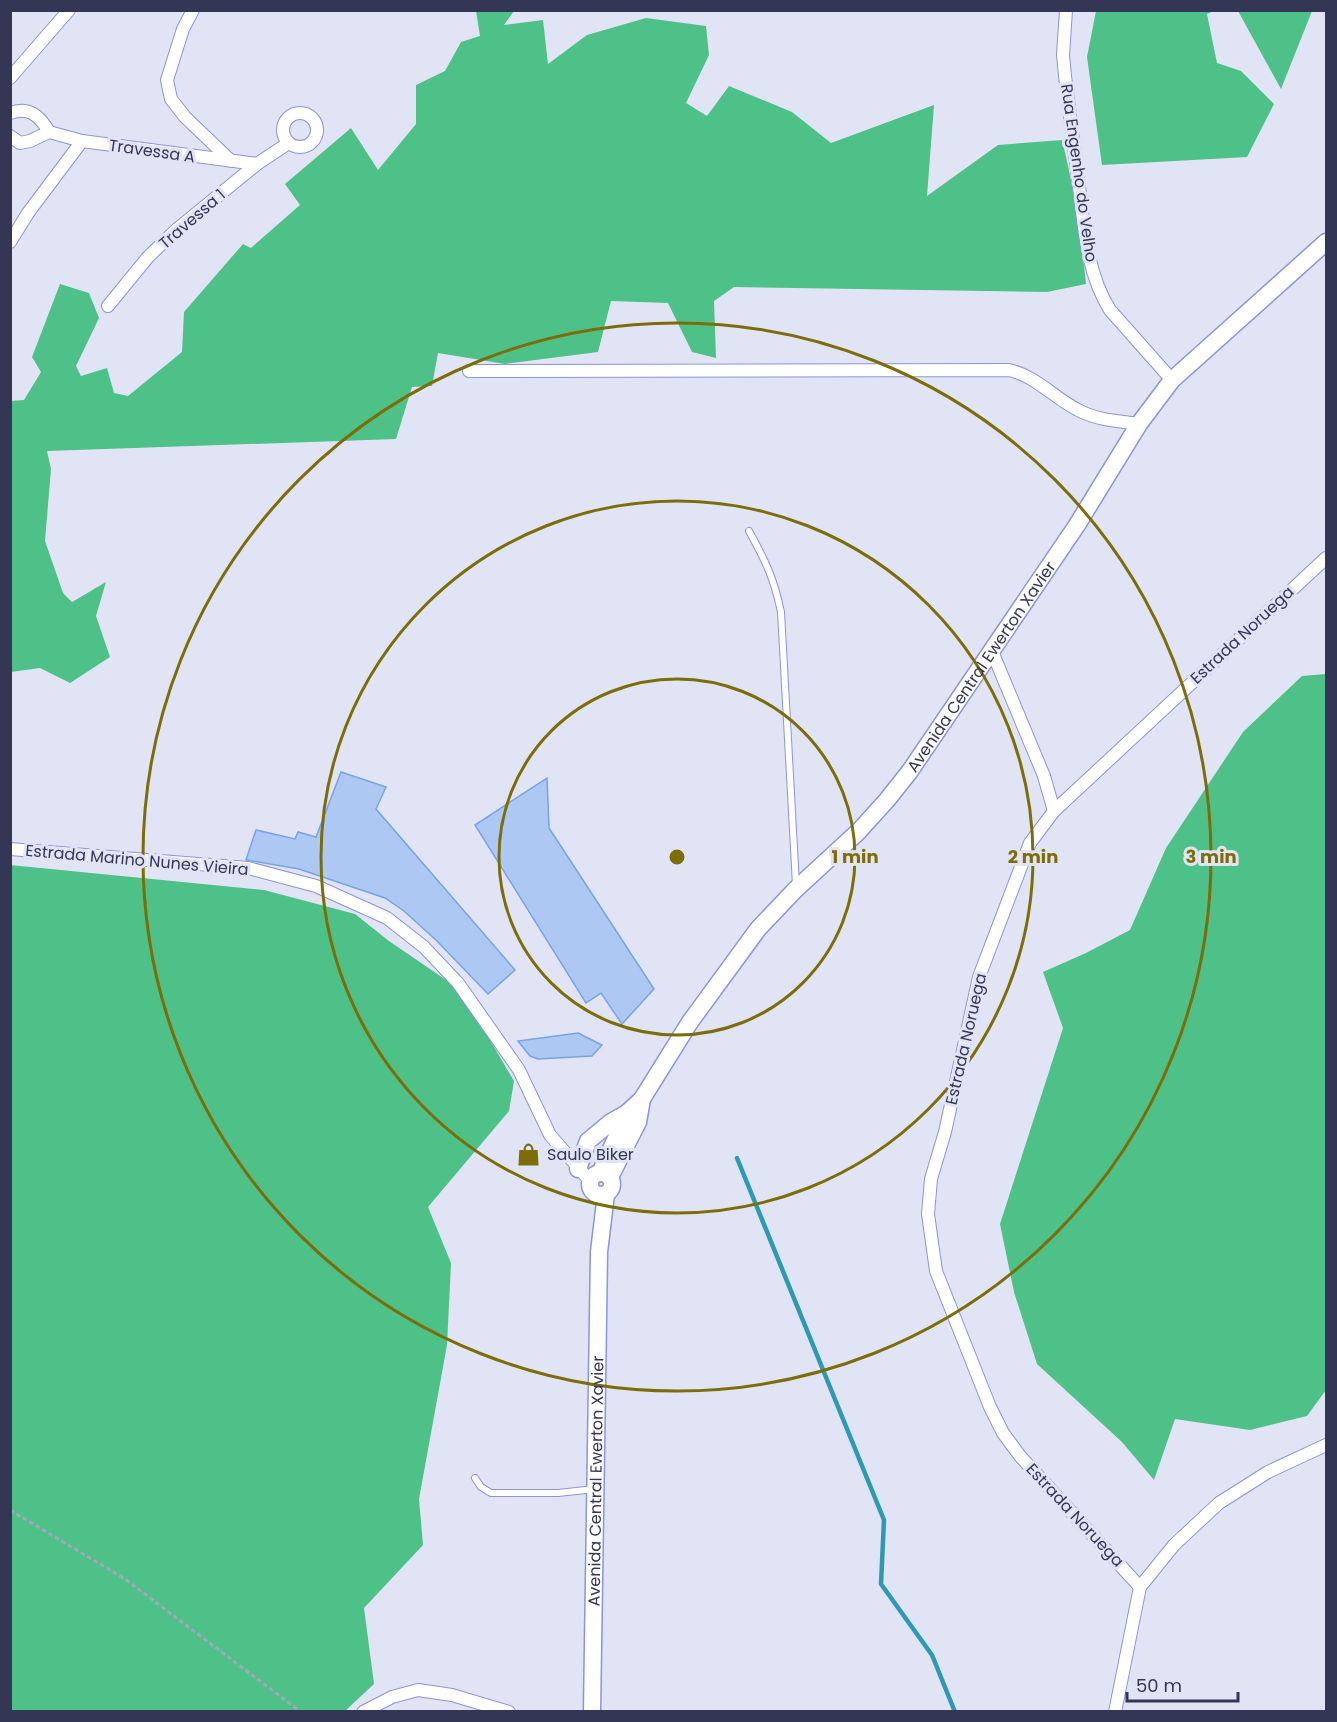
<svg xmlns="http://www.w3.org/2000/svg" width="1337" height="1722" font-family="Poppins,sans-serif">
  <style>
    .forest { fill: #4dc188 }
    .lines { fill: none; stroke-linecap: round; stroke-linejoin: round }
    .stream { stroke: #2e99b4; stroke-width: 4.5 }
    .building { fill: #acc8f3; stroke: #78a3e5; stroke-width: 1.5 }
    .service-casing { stroke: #8c94dd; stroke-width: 8 }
    .minor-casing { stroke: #8c94dd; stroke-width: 14 }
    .secondary-casing { stroke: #8c94dd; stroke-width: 19 }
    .path { stroke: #a4a7bc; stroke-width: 3; stroke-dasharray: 4.5 3; stroke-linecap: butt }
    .service { stroke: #fff; stroke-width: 6 }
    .minor { stroke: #fff; stroke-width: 12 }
    .secondary { stroke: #fff; stroke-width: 16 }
    .ring { fill: none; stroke: #7d6d09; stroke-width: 3 }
    .labels { text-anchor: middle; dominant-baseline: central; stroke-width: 6; stroke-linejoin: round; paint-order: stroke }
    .street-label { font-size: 16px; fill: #333655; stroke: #e1e4f4 }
    .poi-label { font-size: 16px; fill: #333655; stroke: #e1e4f4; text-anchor: start }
    .centre { fill: #7d6d09; stroke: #e1e4f4; stroke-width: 3 }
    .ring-label { font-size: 18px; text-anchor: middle; font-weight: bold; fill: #7d6d09; stroke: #e1e4f4; stroke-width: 6; stroke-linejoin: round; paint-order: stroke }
  </style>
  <rect width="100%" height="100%" fill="#e1e4f4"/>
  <g class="forest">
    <path d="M476,11H514L504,25L543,20L548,64L587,35L646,18L706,26L709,55L686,103L707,116L729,86L792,112L831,143L934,105L927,196L998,145L1062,140C1074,188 1081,235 1086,284L1047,292L734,287L714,301L716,358L692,352L668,303L611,301L598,352L505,364L438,353L432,386L412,387L396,439L47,451L51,469L45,541L63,593L72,602L106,582L96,616L110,657L70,683L40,668L11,672L10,401L24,400L41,372L32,357L60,284L89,293L99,318L76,366L81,376L107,368L114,393L128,396L182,352L184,312L243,244L251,248L300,205L285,184L351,128L378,170L416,124V85L445,71L461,42L480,36Z"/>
    <polygon points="1096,11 1214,11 1207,14 1217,63 1241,71 1274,104 1247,157 1102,165 1087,57"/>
    <polygon points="1238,11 1312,11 1281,89"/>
    <polygon points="1326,674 1326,1390 1307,1416 1250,1430 1175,1419 1154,1480 1122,1442 1037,1364 1014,1292 1000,1224 1063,1028 1043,972 1086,953 1130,930 1166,848 1243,732 1302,676"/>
    <polygon points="10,865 264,890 355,914 389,941 449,982 480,1023 514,1081 509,1111 428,1207 451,1263 447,1345 419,1499 423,1545 364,1608 374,1684 345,1711 11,1711"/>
  </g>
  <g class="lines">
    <polyline class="stream" points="737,1158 884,1520 881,1584 932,1655 955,1712"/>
  </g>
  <g class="building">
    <polygon points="341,772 386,787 376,809 515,970 488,994 437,941 404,911 385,898 299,869 246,860 256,830 295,839 298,832 316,837"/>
    <polygon points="547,778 549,828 654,989 622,1024 601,993 586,1003 475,825"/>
    <polygon points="578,1033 602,1045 592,1056 538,1059 530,1056 518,1041"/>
  </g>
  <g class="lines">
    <defs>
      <g id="service">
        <path d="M749,531C765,560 774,578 781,612L796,885"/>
        <polyline points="475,1478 481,1487 491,1493 558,1493 595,1489"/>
      </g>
      <g id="minor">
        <polyline points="193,10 183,29 167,80 171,99 185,117 231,161"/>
        <path d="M1066,10L1063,55L1065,76C1070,113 1074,149 1079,186C1084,227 1087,274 1110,310L1172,380"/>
        <polyline points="10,78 69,10"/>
        <circle cx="300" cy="130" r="17"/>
        <path d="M10,113C29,106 40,116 49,132"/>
        <polyline points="10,136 20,143 30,141 49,132 82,141 257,164"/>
        <polyline points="10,242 28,213 82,141"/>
        <polyline points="108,306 148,257 175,231 257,164 287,144"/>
        <path d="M469,371L1009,370C1036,376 1054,398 1078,410C1096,420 1118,421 1139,424"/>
        <polyline points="991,649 1044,776 1054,811"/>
        <polyline points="10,849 248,868 316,886 387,918 424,947 458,983 519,1070 550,1135 590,1181"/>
        <polyline points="1140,1587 1020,1456 1003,1433 990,1407 936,1271 928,1214 931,1179 945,1132 979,977 1030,843 1054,811 1326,558"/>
        <polyline points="363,1712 392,1697 418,1690 452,1695 509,1712"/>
        <polyline points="1115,1712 1140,1587 1174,1545 1219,1503 1268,1472 1326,1445"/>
      </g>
      <g id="secondary">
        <polyline points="578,1169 588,1141 611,1122 627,1113"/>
        <circle cx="601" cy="1184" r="11"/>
        <path id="s1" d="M600,1173L628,1112L642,1099L690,1022L758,929L796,889L859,831L887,800L910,771L1077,525L1139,424L1172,380L1326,242"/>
        <polyline points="610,1177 638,1122 642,1099"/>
        <path id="s2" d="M592,1712L599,1252L606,1194"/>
      </g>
    </defs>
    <use href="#service" class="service-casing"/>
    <use href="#minor" class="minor-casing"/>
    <use href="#secondary" class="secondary-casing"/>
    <polyline class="path" points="10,1510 125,1579 301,1712"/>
    <use href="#service" class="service"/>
    <use href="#minor" class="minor"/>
    <use href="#secondary" class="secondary"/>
  </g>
  <g class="ring">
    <circle cx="677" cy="857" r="178"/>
    <circle cx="677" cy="857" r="356"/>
    <circle cx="677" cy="857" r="534"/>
  </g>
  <defs>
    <symbol id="shop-bare" viewBox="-9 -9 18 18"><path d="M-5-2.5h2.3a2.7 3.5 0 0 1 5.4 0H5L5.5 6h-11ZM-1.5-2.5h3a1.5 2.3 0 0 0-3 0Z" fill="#7d6d09" stroke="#e1e4f4" stroke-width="2.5" paint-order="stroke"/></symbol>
  </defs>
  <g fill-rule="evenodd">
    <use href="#shop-bare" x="512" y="1138" width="33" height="33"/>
  </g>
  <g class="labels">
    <g class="street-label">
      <text transform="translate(152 151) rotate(8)">Travessa A</text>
      <text transform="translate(1079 173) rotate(82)">Rua Engenho do Velho</text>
      <text transform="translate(192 219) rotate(-41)">Travessa 1</text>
      <text transform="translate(1242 635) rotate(-43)">Estrada Noruega</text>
      <text stroke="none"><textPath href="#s1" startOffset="638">Avenida Central Ewerton Xavier</textPath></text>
      <text transform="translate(137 860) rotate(5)">Estrada Marino Nunes Vieira</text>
      <text transform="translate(966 1039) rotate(-77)">Estrada Noruega</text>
      <text stroke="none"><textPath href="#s2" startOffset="231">Avenida Central Ewerton Xavier</textPath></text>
      <text transform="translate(1075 1515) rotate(47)">Estrada Noruega</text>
    </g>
    <g class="poi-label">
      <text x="547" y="1154">Saulo Biker</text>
    </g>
  </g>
  <circle cx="677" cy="857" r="9" class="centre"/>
  <g class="ring-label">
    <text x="855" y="863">1 min</text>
    <text x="1033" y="863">2 min</text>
    <text x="1211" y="863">3 min</text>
  </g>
  <rect width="1337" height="1722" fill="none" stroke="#333655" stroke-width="24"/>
  <path d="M1127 1692v9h111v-9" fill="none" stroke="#333655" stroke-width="3"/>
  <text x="1136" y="1692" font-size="18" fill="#333655" stroke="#e1e4f4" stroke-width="4.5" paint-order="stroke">50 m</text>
</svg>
